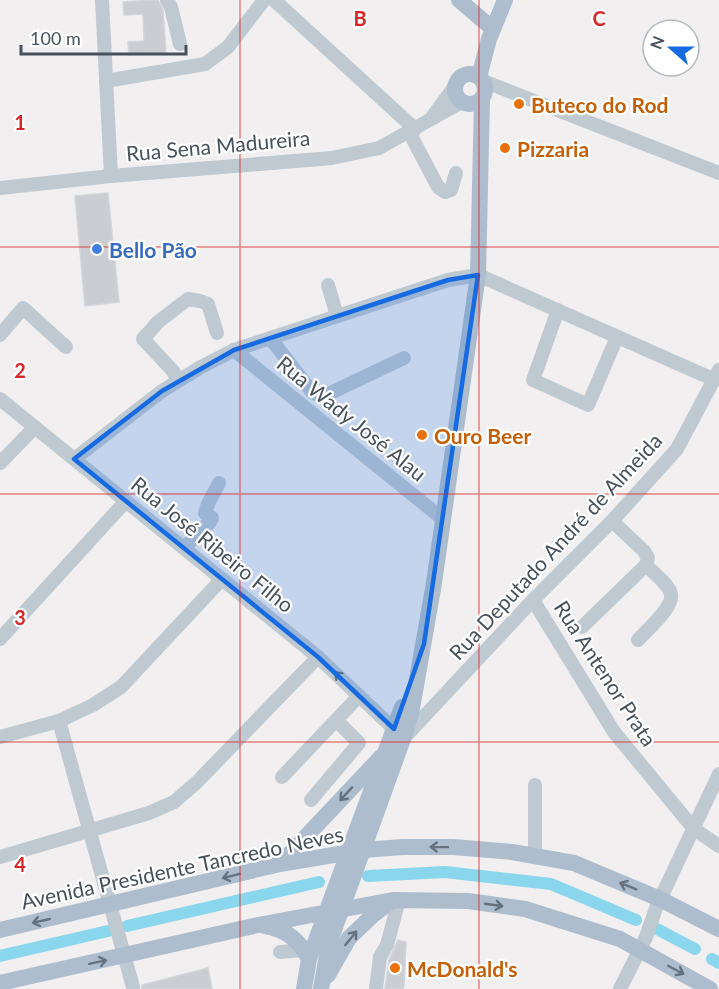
<svg xmlns="http://www.w3.org/2000/svg" width="719" height="989" font-family="Lato,sans-serif">
  <style>
    .lines { fill: none; stroke-linecap: round; stroke-linejoin: round }
    .canal { stroke: #89d6ed; stroke-width: 12 }
    .building { fill: #cbcdd3; stroke: #d2d5da; stroke-width: 1.5 }
    .minor { stroke: #bfc9d1; stroke-width: 14 }
    .major { stroke: #aebdce; stroke-width: 16 }
    .oneway { stroke: #6a757f }
    .oneway2 { stroke: #65717e }
    .marked { fill: #166be3; fill-opacity: 0.2; stroke: #166be3; stroke-width: 4.5; stroke-linejoin: round }
    .grid { fill: none; stroke: #d62828; stroke-width: 1.5; stroke-opacity: 0.55 }
    .food-dot { fill: #e8710a; stroke: #fff; stroke-width: 2 }
    .shop-dot { fill: #3f7fe0; stroke: #fff; stroke-width: 2 }
    .labels { text-anchor: middle; dominant-baseline: central; stroke-width: 4.5; stroke-linejoin: round; paint-order: stroke }
    .food-label { font-size: 21px; font-weight: bold; fill: #c56008; stroke: #fff; text-anchor: start }
    .street-label { font-size: 21px; fill: #46515c; stroke: #fff }
    .shop-label { font-size: 21px; font-weight: bold; fill: #366cbe; stroke: #fff; text-anchor: start }
    .grid-label { font-size: 20px; text-anchor: middle; font-weight: bold; fill: #d62828; stroke: #fff; stroke-width: 4.5; stroke-linejoin: round; paint-order: stroke }
  </style>
  <rect width="100%" height="100%" fill="#f1efef"/>
  <g class="lines">
    <g class="canal">
      <polyline points="368,876 445,872 551,884 636,920"/>
      <polyline points="127,926 319,882"/>
      <polyline points="657,929 695,949"/>
      <polyline points="0,956 108,931"/>
      <polyline points="712,959 719,963"/>
    </g>
  </g>
  <g class="building">
    <polygon points="151,0 158,0 163,10 166,53 129,55 128,42 144,41 143,14 124,15 123,2"/>
    <polygon points="108,193 119,302 85,306 75,196"/>
    <polygon points="398,940 406,942 404,986 403,989 385,989 389,960"/>
    <polygon points="208,968 212,989 142,989 142,985"/>
  </g>
  <g class="lines">
    <g class="minor">
      <polyline points="102,0 111,176"/>
      <polyline points="167,0 171,7 180,44"/>
      <polyline points="274,0 415,129"/>
      <polyline points="106,81 205,64 228,47 264,0"/>
      <polyline points="483,81 719,173"/>
      <polyline points="433,116 455,86"/>
      <polyline points="409,132 438,187 445,192 451,190 456,173"/>
      <polyline points="0,188 111,176 332,158 379,148 462,102"/>
      <polyline points="328,285 337,316"/>
      <polyline points="558,310 533,380 588,405 617,337"/>
      <polyline points="0,335 23,308 66,347"/>
      <polyline points="270,338 312,392 322,397 404,358"/>
      <polyline points="234,350 444,520"/>
      <polyline points="178,381 173,371 143,339 158,322 188,299 200,301 208,304 217,333"/>
      <polyline points="0,399 318,657 394,729"/>
      <polyline points="74,459 162,391 201,367 234,350 448,280 478,275 715,380"/>
      <polyline points="0,463 35,427"/>
      <polyline points="184,548 210,522 212,518 205,513 208,504 219,483"/>
      <polyline points="533,600 614,732 694,829 719,846"/>
      <polyline points="582,627 646,565 648,558 644,551 612,521"/>
      <polyline points="0,639 126,501"/>
      <path d="M638,640C646,631 674,607 671,594C669,584 653,573 646,565"/>
      <polyline points="59,721 133,987"/>
      <polyline points="0,737 59,721 93,705 121,687 222,579"/>
      <polyline points="404,738 533,600 612,521 677,449 719,370"/>
      <polyline points="282,777 359,696"/>
      <polyline points="535,785 535,856"/>
      <polyline points="311,800 359,743 337,721"/>
      <polyline points="0,857 149,813 174,802 197,782 318,657"/>
      <polyline points="280,952 304,950"/>
      <polyline points="376,989 380,957 387,945 399,900"/>
      <polyline points="620,989 646,937 656,908 719,774"/>
    </g>
    <g class="major">
      <polyline points="459,0 493,29"/>
      <circle cx="470" cy="89" r="15"/>
      <polyline points="479,77 489,39 505,0"/>
      <polyline points="280,864 381,757"/>
      <path d="M265,926C286,929 300,941 309,959"/>
      <polyline points="0,930 280,864 363,850 403,847 453,847 512,852 574,863 660,899 719,929"/>
      <polyline points="328,975 349,938 372,916 390,902"/>
      <polyline points="0,983 258,925 393,900 468,901 525,909 620,939 710,989"/>
      <polyline points="304,989 309,959 402,707"/>
      <polyline points="321,989 329,944 403,739 411,714 434,583 478,275 482,99"/>
    </g>
  </g>
  <defs><path id="oneway-shaft" d="M-6 0H5M1.5-3L5.5 0L1.5 3" fill="none" stroke-width="1.6" stroke-linecap="round" stroke-linejoin="round" transform="scale(1.5)"/></defs>
  <use class="oneway" href="#oneway-shaft" transform="translate(341 678) rotate(-137)"/>
  <g class="oneway2">
    <use href="#oneway-shaft" transform="translate(346 794) rotate(133)"/>
    <use href="#oneway-shaft" transform="translate(439 847) rotate(-179)"/>
    <use href="#oneway-shaft" transform="translate(231 876) rotate(166)"/>
    <use href="#oneway-shaft" transform="translate(628 886) rotate(-158)"/>
    <use href="#oneway-shaft" transform="translate(494 905) rotate(8)"/>
    <use href="#oneway-shaft" transform="translate(41 921) rotate(167)"/>
    <use href="#oneway-shaft" transform="translate(351 938) rotate(-51)"/>
    <use href="#oneway-shaft" transform="translate(98 962) rotate(-12)"/>
    <use href="#oneway-shaft" transform="translate(676 970) rotate(28)"/>
  </g>
  <path class="marked" d="M478,275L424,644L394,729L318,657L74,459L162,391L234,350L448,280Z"/>
  <path class="grid" d="M240,0V989M479,0V989M0,247H719M0,494H719M0,742H719"/>
  <g class="food-dot">
    <circle cx="519" cy="104" r="6"/>
    <circle cx="505" cy="148" r="6"/>
    <circle cx="422" cy="435" r="6"/>
    <circle cx="395" cy="968" r="6"/>
  </g>
  <circle class="shop-dot" cx="97" cy="249" r="6"/>
  <g class="labels">
    <g class="food-label">
      <text x="531" y="104">Buteco do Rod</text>
      <text x="517" y="148">Pizzaria</text>
      <text x="434" y="435">Ouro Beer</text>
      <text x="407" y="968">McDonald's</text>
    </g>
    <g class="street-label">
      <text transform="translate(218 145) rotate(-5)">Rua Sena Madureira</text>
      <text transform="translate(352 418) rotate(39)">Rua Wady José Alau</text>
      <text transform="translate(213 544) rotate(39)">Rua José Ribeiro Filho</text>
      <text transform="translate(555 546) rotate(-47)">Rua Deputado André de Almeida</text>
      <text transform="translate(606 673) rotate(57)">Rua Antenor Prata</text>
      <text transform="translate(182 867) rotate(-12)">Avenida Presidente Tancredo Neves</text>
    </g>
    <g class="shop-label">
      <text x="109" y="249">Bello Pão</text>
    </g>
  </g>
  <g class="grid-label">
    <text x="360" y="26">B</text>
    <text x="599" y="26">C</text>
    <text x="20" y="130">1</text>
    <text x="20" y="378">2</text>
    <text x="20" y="625">3</text>
    <text x="20" y="872">4</text>
  </g>
  <g transform="translate(671 48) rotate(291)"><circle r="28" fill="#ffffff" stroke="#b5b9be" stroke-width="1.5"/>
  <path d="M0-4.5L10 22L0 15L-10 22Z" fill="#166be3"/>
  <text y="-9" font-size="16" font-weight="bold" text-anchor="middle" fill="#46515c">N</text>
  </g>
  <path d="M21 45v9h165v-9" fill="none" stroke="#46515c" stroke-width="3"/>
  <text x="30" y="45" font-size="18" fill="#46515c" stroke="#ffffff" stroke-width="4.5" paint-order="stroke">100 m</text>
</svg>
